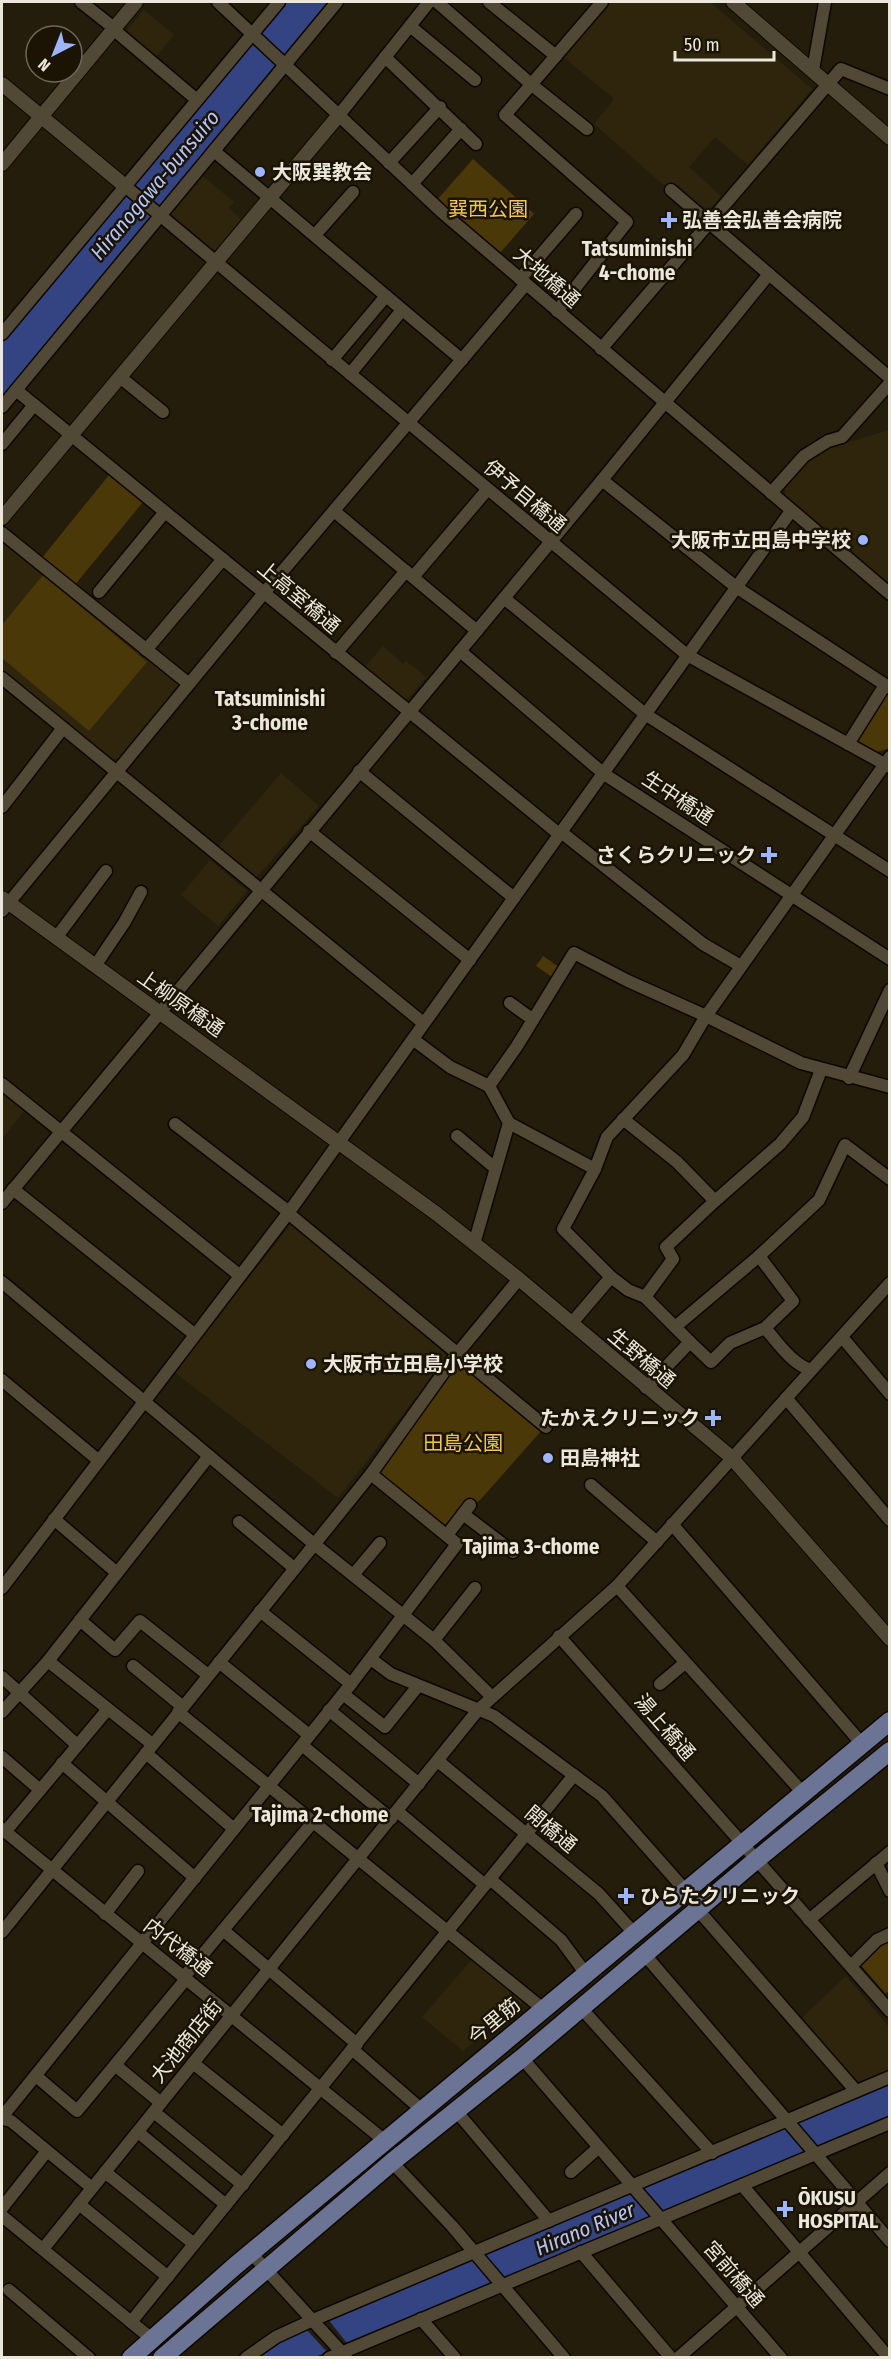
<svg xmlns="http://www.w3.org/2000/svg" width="891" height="2359" font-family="'Fira Sans Condensed','Noto Sans JP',sans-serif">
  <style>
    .built { fill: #2f250d }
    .green { fill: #4b3808 }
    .water { fill: #344381 }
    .pier { fill: #241d0c }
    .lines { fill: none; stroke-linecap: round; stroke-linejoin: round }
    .minor-casing { stroke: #0d0700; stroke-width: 15 }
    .tertiary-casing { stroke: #0d0700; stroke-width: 16 }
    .primary-casing { stroke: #0d0700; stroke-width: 21 }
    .minor { stroke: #514836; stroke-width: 12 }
    .tertiary { stroke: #514836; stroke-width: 14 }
    .primary { stroke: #6c7496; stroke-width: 18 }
    .poi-dot { fill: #9eb4fd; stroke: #1b1404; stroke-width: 2 }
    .labels { text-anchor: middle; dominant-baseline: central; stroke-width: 5; stroke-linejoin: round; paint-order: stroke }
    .poi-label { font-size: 20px; font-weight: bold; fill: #ece7dc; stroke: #1b1404; text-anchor: start }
    .park-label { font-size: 20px; fill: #f2c558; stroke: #1b1404 }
    .street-label { font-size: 20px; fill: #ece7dc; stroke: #1b1404 }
    .water-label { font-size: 21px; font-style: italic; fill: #b4c5fd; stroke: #1b1404 }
    .neighbourhood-label { font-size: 21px; font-weight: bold; fill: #ece7dc; stroke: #1b1404 }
  </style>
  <rect width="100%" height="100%" fill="#241d0c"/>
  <g class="built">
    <polygon points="606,2 710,2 812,89 748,165 715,137 689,167 721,196 706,214 667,188 594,124 614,99 561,55"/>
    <polygon points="144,10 174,35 153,60 123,35"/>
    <polygon points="202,175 234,202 229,208 241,219 217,249 213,250 170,214"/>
    <polygon points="889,430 889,585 785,495 785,487 805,463 830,448"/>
    <polygon points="2,538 184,684 119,758 111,760 2,670"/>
    <polygon points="383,646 403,664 406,661 426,677 408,699 401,698 364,668"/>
    <polygon points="281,773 319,806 254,880 217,848"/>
    <polygon points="210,860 247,891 218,926 181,895"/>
    <polygon points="2,1092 24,1111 2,1139"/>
    <polygon points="292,1223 448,1356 338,1498 174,1372"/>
    <polygon points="473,1958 524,2001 463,2051 422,2017"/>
    <polygon points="846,1976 889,2027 889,2072 859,2084 802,2018"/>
  </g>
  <g class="green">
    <polygon points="473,159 534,214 499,254 437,200"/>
    <polygon points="109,475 143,502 74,586 41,559"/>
    <polygon points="43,575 147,662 89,731 2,658 2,625"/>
    <polygon points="883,693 889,693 890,748 877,752 855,740"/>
    <polygon points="543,956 559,967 552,977 536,966"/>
    <polygon points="459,1363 542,1430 481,1499 446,1528 378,1471"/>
    <polygon points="889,1941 889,1992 885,1993 860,1964 878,1945"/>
  </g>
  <g class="water">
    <polygon points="285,2 333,2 2,399 2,342"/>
    <polygon points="889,2084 889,2117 315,2357 253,2358 294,2334"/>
  </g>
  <polygon class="pier" points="327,2318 346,2342 350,2344 328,2353 305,2328"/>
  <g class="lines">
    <defs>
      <g id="minor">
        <polyline points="81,2 114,28"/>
        <polyline points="218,2 443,213 890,594"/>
        <polyline points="437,2 532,85 587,129"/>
        <polyline points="489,2 556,56"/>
        <polyline points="410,26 475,80"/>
        <polyline points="113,29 197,100"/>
        <polyline points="385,57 476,144"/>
        <polyline points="813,70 825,2"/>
        <polyline points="339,115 429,2"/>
        <polyline points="214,151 462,360"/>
        <polyline points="389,163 440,107"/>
        <polyline points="412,184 461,129"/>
        <polyline points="125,186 687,655 890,767"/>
        <polyline points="671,190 890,378"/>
        <polyline points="315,235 353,192"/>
        <polyline points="520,279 576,214"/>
        <polyline points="557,311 627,222 505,115 602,2"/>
        <polyline points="2,334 279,2"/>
        <polyline points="601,349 841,69 890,89"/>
        <polyline points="332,360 386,296"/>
        <polyline points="350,374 402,310"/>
        <polyline points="120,377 163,412"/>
        <polyline points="16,390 559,834"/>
        <polyline points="2,407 337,2"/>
        <polyline points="2,444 34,405"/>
        <polyline points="602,480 736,587 890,688"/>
        <polyline points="771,493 804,456 828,441 842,437 890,383"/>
        <polyline points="334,511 477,631"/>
        <polyline points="2,533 189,684"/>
        <polyline points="413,577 487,490"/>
        <polyline points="99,592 165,512"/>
        <polyline points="504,598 645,714 890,871"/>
        <polyline points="146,650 223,559"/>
        <polyline points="460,651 604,774 890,959"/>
        <polyline points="336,653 406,571"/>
        <polyline points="2,678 422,1022"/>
        <polyline points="848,744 885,685"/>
        <polyline points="359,771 514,898"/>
        <polyline points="2,807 63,728"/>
        <polyline points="309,831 470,960"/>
        <polyline points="561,832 703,944 741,966"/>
        <polyline points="2,911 264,593 526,284"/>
        <polyline points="56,938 106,871"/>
        <polyline points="95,966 124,923 141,892"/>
        <polyline points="510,1003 532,1019"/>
        <polyline points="414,1040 450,1067 489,1086"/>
        <polyline points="849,1078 890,990"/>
        <polyline points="2,1084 239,1275"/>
        <polyline points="623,1119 677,1162 715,1201 780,1144 803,1117 821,1070"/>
        <polyline points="509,1123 595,1169"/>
        <polyline points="175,1124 289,1212"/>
        <polyline points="457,1136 495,1168"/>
        <polyline points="13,1189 194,1334"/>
        <polyline points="2,1203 602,480 769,274"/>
        <polyline points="288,1213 546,1427"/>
        <polyline points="474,1244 509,1123 489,1086 517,1046 574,953 628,981 706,1016 801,1063 890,1087"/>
        <polyline points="2,1282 314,1544 434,1640 492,1697"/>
        <polyline points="645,1297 673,1259 666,1247 715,1201"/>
        <polyline points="571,1324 611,1277"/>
        <polyline points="675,1327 645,1297 628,1290 611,1277 563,1229 595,1169 607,1137 683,1055 706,1016 890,757"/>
        <path d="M765,1328C778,1343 792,1364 811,1370"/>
        <polyline points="842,1337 890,1394"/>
        <polyline points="690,1342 711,1362 730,1343 765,1328 793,1301 759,1256"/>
        <polyline points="2,1380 98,1460"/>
        <polyline points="646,1388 690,1342 675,1327 759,1256 819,1200 845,1145 890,1179"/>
        <polyline points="786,1398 890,1520"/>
        <polyline points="591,1485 657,1542"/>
        <polyline points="463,1514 513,1552"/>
        <polyline points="54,1519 117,1573"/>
        <polyline points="239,1522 294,1568"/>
        <polyline points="672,1524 862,1744"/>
        <polyline points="447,1535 470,1505"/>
        <polyline points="353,1575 380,1543"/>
        <polyline points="617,1586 803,1793"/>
        <polyline points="2,1588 289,1212 791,511"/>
        <polyline points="260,1611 351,1684"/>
        <polyline points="80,1620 115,1650 140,1621 208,1675"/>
        <polyline points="559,1636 890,2011"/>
        <polyline points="434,1640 475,1588"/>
        <polyline points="371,1659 391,1674 494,1716 602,1796 685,1890"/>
        <polyline points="48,1661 152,1744"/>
        <polyline points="219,1662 309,1735"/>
        <polyline points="133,1666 183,1707"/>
        <polyline points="2,1677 77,1745"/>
        <polyline points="660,1684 685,1663"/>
        <polyline points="343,1694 385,1727 418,1686"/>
        <polyline points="329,1710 419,1784"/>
        <polyline points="2,1712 48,1661 209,1456"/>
        <polyline points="178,1712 543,2009"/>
        <polyline points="302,1745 391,1819"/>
        <polyline points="146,1753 234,1829"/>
        <polyline points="2,1757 40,1790"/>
        <polyline points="438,1761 599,1894 634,1933"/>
        <polyline points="62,1763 195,1878"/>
        <polyline points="397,1811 485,1885"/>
        <polyline points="2,1829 385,2141"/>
        <polyline points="5,1832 108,1709"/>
        <polyline points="876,1863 890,1891"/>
        <polyline points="490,1879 561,1940 586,1974"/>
        <polyline points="698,1910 856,2091"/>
        <polyline points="105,1914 138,1871"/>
        <polyline points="809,1920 890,1852"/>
        <polyline points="223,1930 357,2044"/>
        <polyline points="2,1932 371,1474 456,1355 519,1279"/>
        <polyline points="645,1955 890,2241"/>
        <polyline points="851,1966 877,1940 890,1934"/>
        <polyline points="184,1977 313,1822"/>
        <polyline points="581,2008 712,2153"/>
        <polyline points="352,2049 422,2110"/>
        <polyline points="522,2058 781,2358"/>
        <polyline points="193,2063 283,2135"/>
        <polyline points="115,2065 161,2103"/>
        <polyline points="36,2076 77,2111 186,1979"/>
        <polyline points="154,2112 243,2185"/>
        <polyline points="457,2112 549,2221"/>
        <polyline points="2,2117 351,1684 457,1544 371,1474"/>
        <polyline points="2,2119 11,2121 92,2188"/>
        <polyline points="138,2132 226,2205"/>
        <polyline points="392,2162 452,2226 564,2358"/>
        <polyline points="105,2172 194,2244"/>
        <polyline points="571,2172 598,2148"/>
        <polyline points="742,2185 889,2358"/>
        <polyline points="79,2204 168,2277"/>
        <polyline points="2,2208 47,2151"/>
        <polyline points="2,2216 153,2340"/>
        <polyline points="43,2249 478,1710 617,1586 890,1283"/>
        <polyline points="581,2252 671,2358"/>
        <polyline points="251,2253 346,2357"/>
        <polyline points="9,2290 89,2358"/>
        <polyline points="421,2319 455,2358"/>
        <polyline points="131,2322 574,1775"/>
        <polyline points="246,2358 276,2337 313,2320 890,2077"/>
        <polyline points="329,2358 890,2123"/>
        <polyline points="678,2358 890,2173"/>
      </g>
      <g id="tertiary">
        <polyline points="733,2 890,138"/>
        <polyline points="2,84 125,186"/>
        <polyline points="2,164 136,2"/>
        <polyline points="2,518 339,115"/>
        <polyline points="2,898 437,1214 519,1279 731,1457 890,1639"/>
      </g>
      <g id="primary">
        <polyline points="131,2358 235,2266 890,1721"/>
        <polyline points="162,2358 392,2162 522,2058 756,1860 890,1751"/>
      </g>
    </defs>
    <use href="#minor" class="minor-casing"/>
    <use href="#tertiary" class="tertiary-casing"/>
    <use href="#primary" class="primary-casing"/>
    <use href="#minor" class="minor"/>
    <use href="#tertiary" class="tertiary"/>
    <use href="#primary" class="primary"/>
  </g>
  <g class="poi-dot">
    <circle cx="260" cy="172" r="6"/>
    <path d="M666 211h6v6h6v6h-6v6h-6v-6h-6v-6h6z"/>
    <circle cx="863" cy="540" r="6"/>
    <path d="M766 846h6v6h6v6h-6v6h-6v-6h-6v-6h6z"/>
    <circle cx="311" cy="1364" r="6"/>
    <path d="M710 1409h6v6h6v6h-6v6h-6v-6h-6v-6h6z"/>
    <circle cx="548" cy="1458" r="6"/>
    <path d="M623 1887h6v6h6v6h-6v6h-6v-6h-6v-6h6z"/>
    <path d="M782 2200h6v6h6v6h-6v6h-6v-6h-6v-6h6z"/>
  </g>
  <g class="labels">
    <g class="poi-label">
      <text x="272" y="172">大阪巽教会</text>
      <text x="682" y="220">弘善会弘善会病院</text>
      <text x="851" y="540" text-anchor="end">大阪市立田島中学校</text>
      <text x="756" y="855" text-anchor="end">さくらクリニック</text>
      <text x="323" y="1364">大阪市立田島小学校</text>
      <text x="700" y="1418" text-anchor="end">たかえクリニック</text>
      <text x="560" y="1458">田島神社</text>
      <text x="640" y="1896">ひらたクリニック</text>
      <text x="798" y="2198">ŌKUSU<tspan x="798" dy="23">HOSPITAL</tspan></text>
    </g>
    <g class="park-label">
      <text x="488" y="209">巽西公園</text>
      <text x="463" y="1443">田島公園</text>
    </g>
    <g class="street-label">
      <text transform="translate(547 277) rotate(41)">大地橋通</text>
      <text transform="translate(525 496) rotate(40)">伊予目橋通</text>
      <text transform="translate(299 597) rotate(40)">上高室橋通</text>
      <text transform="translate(678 798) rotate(33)">生中橋通</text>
      <text transform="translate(181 1003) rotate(35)">上柳原橋通</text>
      <text transform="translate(642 1358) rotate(40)">生野橋通</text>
      <text transform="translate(665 1727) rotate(49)">湯上橋通</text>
      <text transform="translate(551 1829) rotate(40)">開橋通</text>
      <text transform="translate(178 1947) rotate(38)">内代橋通</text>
      <text transform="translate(494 2021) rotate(-40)">今里筋</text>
      <text transform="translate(186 2041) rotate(-51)">大池商店街</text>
      <text transform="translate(734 2274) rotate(49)">宮前橋通</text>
    </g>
    <g class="water-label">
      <text transform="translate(155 185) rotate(-50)">Hiranogawa-bunsuiro</text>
      <text transform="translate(585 2229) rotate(-23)">Hirano River</text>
    </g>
    <g class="neighbourhood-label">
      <text x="637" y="249">Tatsuminishi<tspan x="637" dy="24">4-chome</tspan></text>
      <text x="270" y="699">Tatsuminishi<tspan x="270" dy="24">3-chome</tspan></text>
      <text x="531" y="1547">Tajima 3-chome</text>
      <text x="320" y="1815">Tajima 2-chome</text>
    </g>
  </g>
  <rect width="891" height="2359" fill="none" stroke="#ece7dc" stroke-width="6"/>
  <g transform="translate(54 54) rotate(222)"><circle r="28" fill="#1b1404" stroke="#6f685a" stroke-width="1.5"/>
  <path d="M0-4.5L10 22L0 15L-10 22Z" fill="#9eb4fd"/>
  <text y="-9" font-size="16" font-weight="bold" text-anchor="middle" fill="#ece7dc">N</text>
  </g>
  <path d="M675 51v9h99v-9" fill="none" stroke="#ece7dc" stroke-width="3"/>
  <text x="684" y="51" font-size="18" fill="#ece7dc" stroke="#1b1404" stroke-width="4.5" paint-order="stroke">50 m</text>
</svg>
